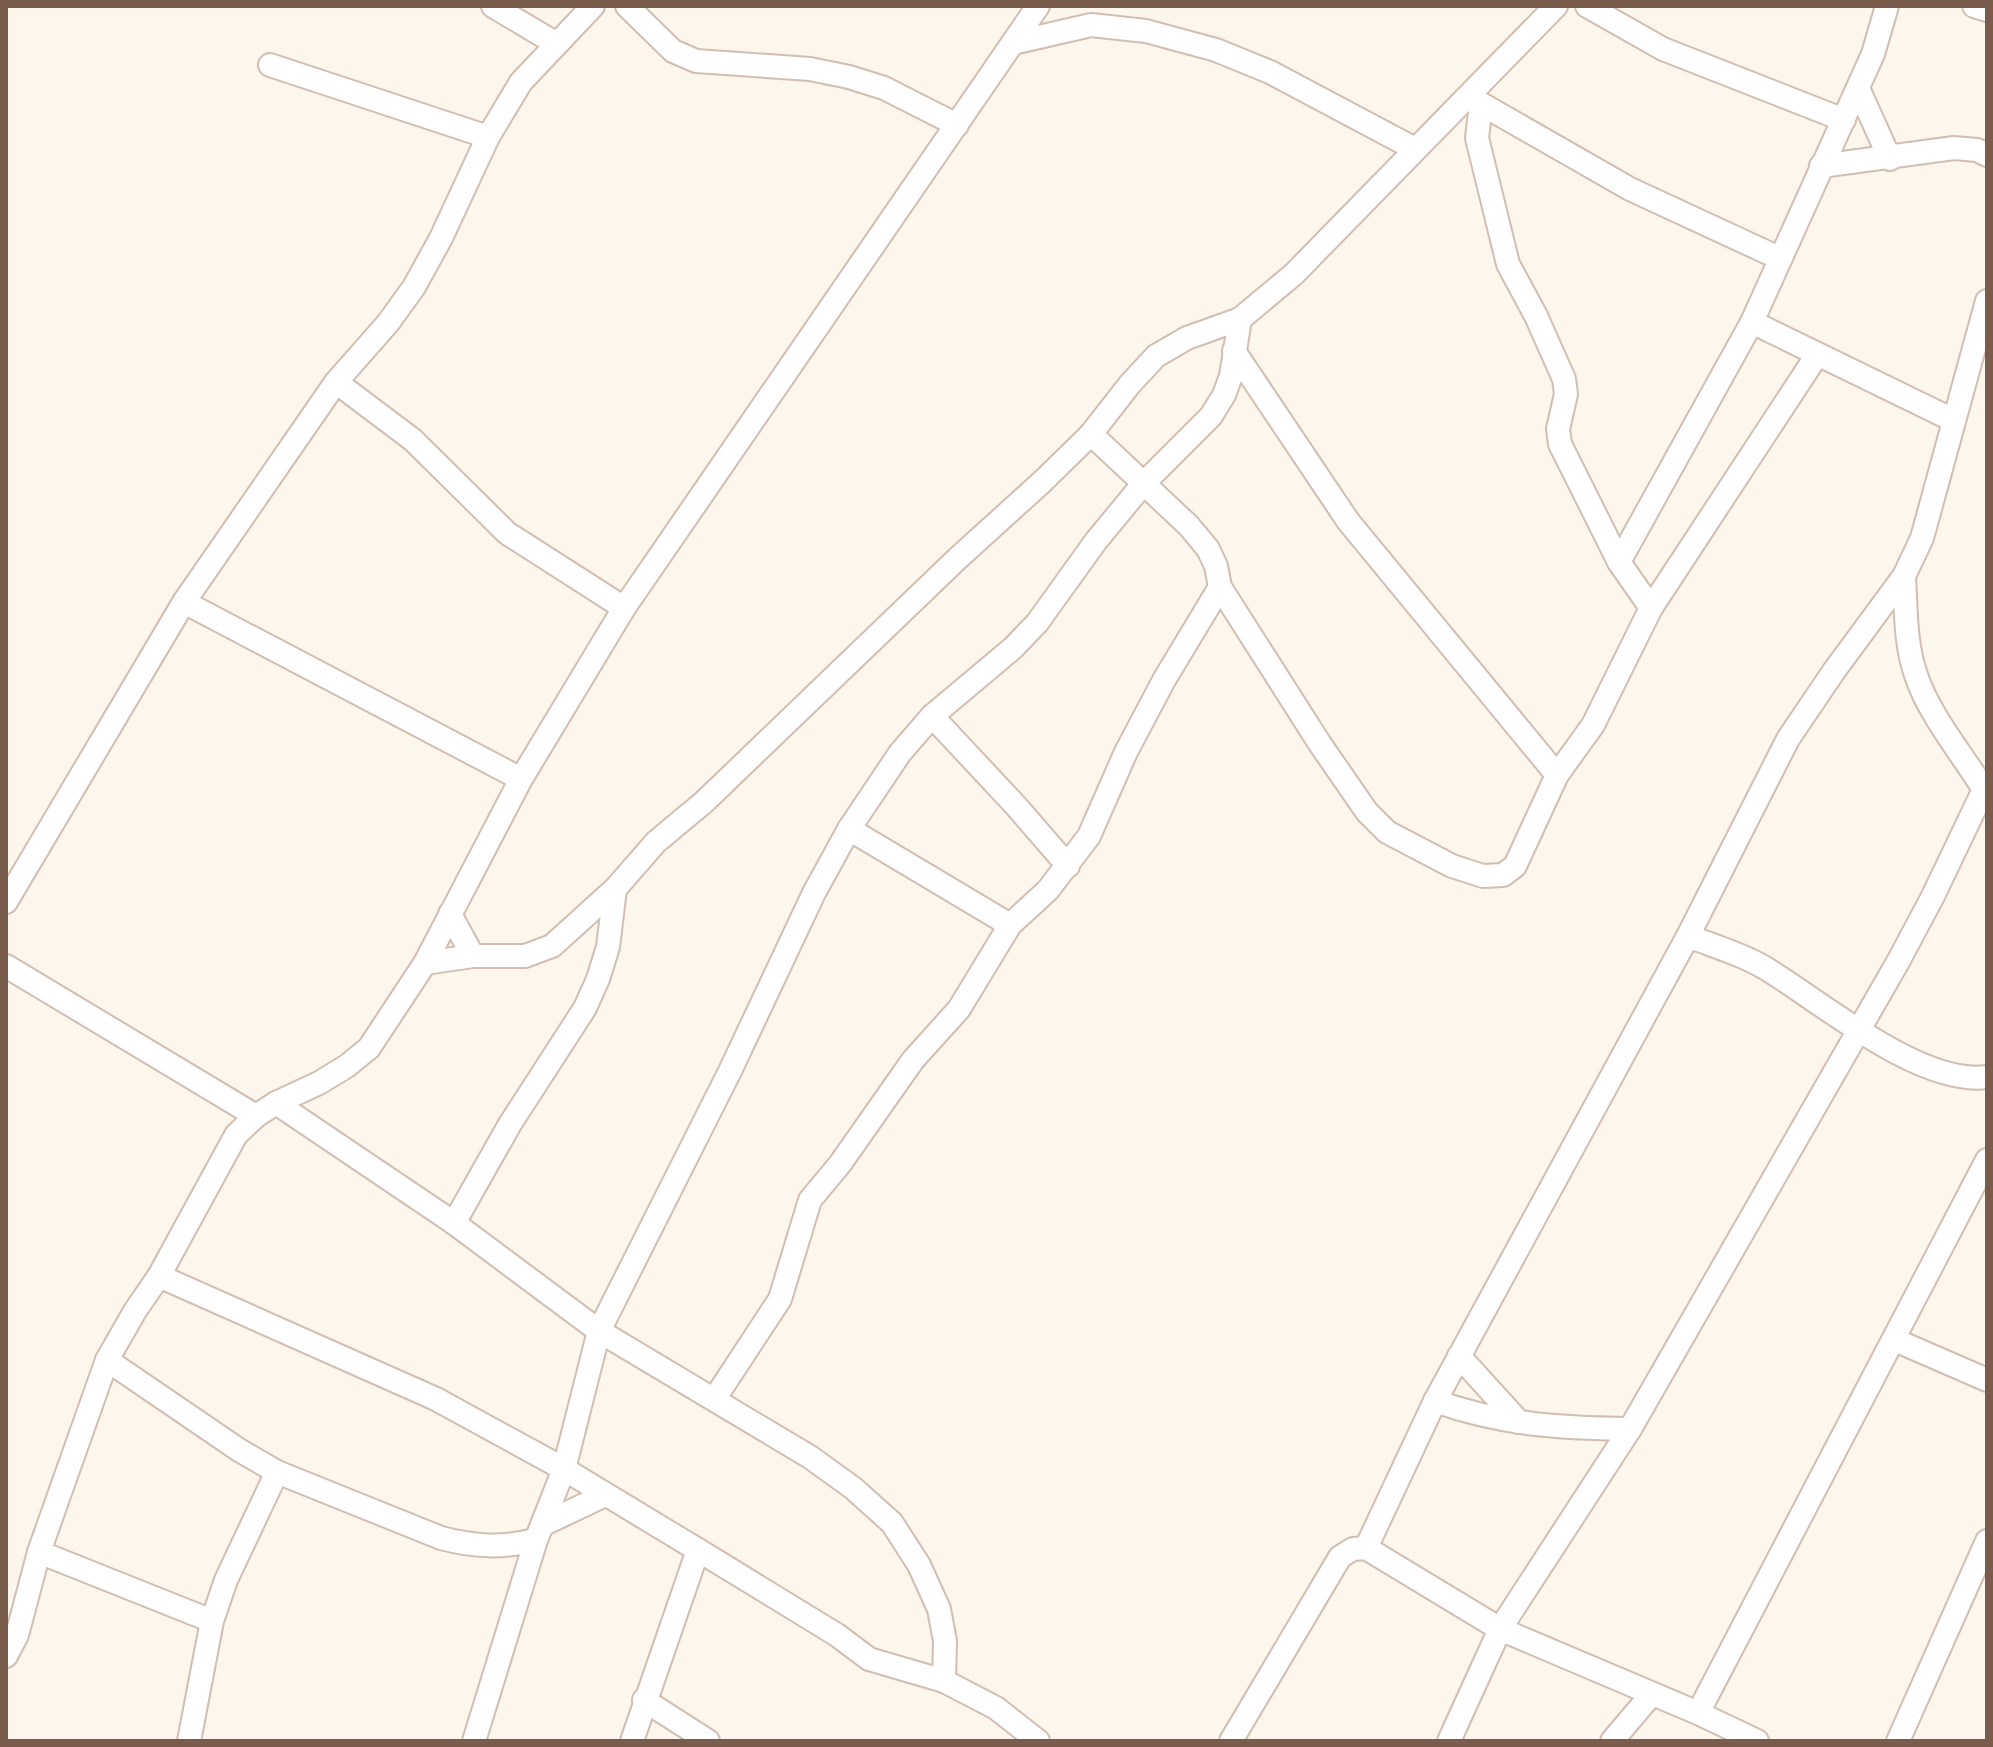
<svg xmlns="http://www.w3.org/2000/svg" width="1993" height="1747" font-family="Raleway,sans-serif">
  <style>
    .lines { fill: none; stroke-linecap: round; stroke-linejoin: round }
    .street-casing { stroke: #d1beb0; stroke-width: 26 }
    .street { stroke: #fff; stroke-width: 22 }
  </style>
  <rect width="100%" height="100%" fill="#fdf6ec"/>
  <g class="lines">
    <defs>
      <g id="street">
        <polyline points="493,6 555,43"/>
        <polyline points="627,6 673,51 696,61 810,69 849,77 884,88 957,125"/>
        <polyline points="1587,6 1663,49 1844,120"/>
        <polyline points="1974,6 1987,10"/>
        <polyline points="1013,43 1091,25 1146,31 1216,50 1270,72 1415,149"/>
        <polyline points="270,65 488,137"/>
        <polyline points="1858,88 1890,159"/>
        <polyline points="1471,98 1630,189 1779,258"/>
        <polyline points="1481,104 1477,138 1508,264 1536,316 1564,379 1566,394 1558,429 1560,444 1619,562 1651,608"/>
        <polyline points="1821,166 1954,148 1977,150 1987,155"/>
        <polyline points="1752,322 1953,420"/>
        <polyline points="1234,351 1348,521 1557,775"/>
        <polyline points="336,382 413,440 507,533 624,608"/>
        <polyline points="1091,434 1189,526 1208,549 1216,566 1220,587 1320,744 1367,812 1387,832 1452,866 1483,876 1503,875 1515,866 1557,775 1593,725 1651,608 1817,355"/>
        <polyline points="1619,562 1752,322 1873,54 1887,6"/>
        <path d="M1904,576C1906,609 1905,644 1916,675C1928,713 1962,754 1983,788"/>
        <polyline points="184,602 521,779"/>
        <polyline points="932,716 1017,807 1068,866"/>
        <polyline points="849,829 1010,925"/>
        <polyline points="6,902 184,602 336,382 388,323 414,287 441,238 488,137 521,82 593,6"/>
        <polyline points="450,914 473,956"/>
        <path d="M1688,936C1716,947 1748,956 1773,973C1826,1006 1922,1086 1987,1077"/>
        <polyline points="425,963 473,956 525,956 552,946 615,889 656,842 704,802 957,559 1043,481 1091,434 1130,384 1156,356 1187,338 1240,319 1294,274 1556,6"/>
        <polyline points="6,966 256,1116"/>
        <polyline points="276,1103 454,1223 599,1331 810,1457 853,1488 892,1523 919,1565 939,1609 945,1641 944,1681"/>
        <polyline points="454,1223 510,1124 585,1008 598,979 608,947 615,889"/>
        <polyline points="159,1276 436,1399 564,1469 698,1550 837,1635 869,1659 944,1681 996,1708 1038,1741"/>
        <polyline points="1895,1340 1987,1380"/>
        <polyline points="1459,1356 1519,1422"/>
        <path d="M107,1360L239,1450L277,1472L441,1538C475,1547 503,1548 536,1540"/>
        <polyline points="715,1398 780,1299 810,1200 840,1164 913,1060 959,1009 1010,925 1048,890 1089,836 1126,752 1164,680 1220,587"/>
        <path d="M1435,1401C1503,1425 1559,1428 1630,1429"/>
        <polyline points="544,1524 605,1495"/>
        <polyline points="1366,1548 1435,1401 1688,936 1788,739 1834,671 1904,576 1922,538 1987,301"/>
        <polyline points="39,1552 212,1621"/>
        <polyline points="6,1656 17,1635 39,1552 107,1360 135,1311 159,1276 236,1135 256,1116 276,1103 319,1083 347,1066 369,1048 425,963 521,779 624,608 1038,6"/>
        <polyline points="644,1700 708,1741"/>
        <polyline points="1698,1713 1987,1160"/>
        <polyline points="189,1741 212,1621 226,1580 277,1472"/>
        <polyline points="474,1741 536,1540 564,1469 599,1331 730,1071 814,893 849,829 900,753 932,716 1013,648 1037,623 1096,541 1143,484 1211,416 1224,395 1231,376 1240,319"/>
        <polyline points="632,1741 698,1550"/>
        <polyline points="1231,1741 1340,1557 1353,1549 1366,1548 1500,1629 1698,1713 1757,1741"/>
        <polyline points="1449,1741 1500,1629 1630,1429 1899,960 1933,896 1987,783"/>
        <polyline points="1612,1741 1651,1695"/>
        <polyline points="1898,1741 1987,1541"/>
      </g>
    </defs>
    <use href="#street" class="street-casing"/>
    <use href="#street" class="street"/>
  </g>
  <rect width="1993" height="1747" fill="none" stroke="#7a5c4d" stroke-width="16"/>
</svg>
